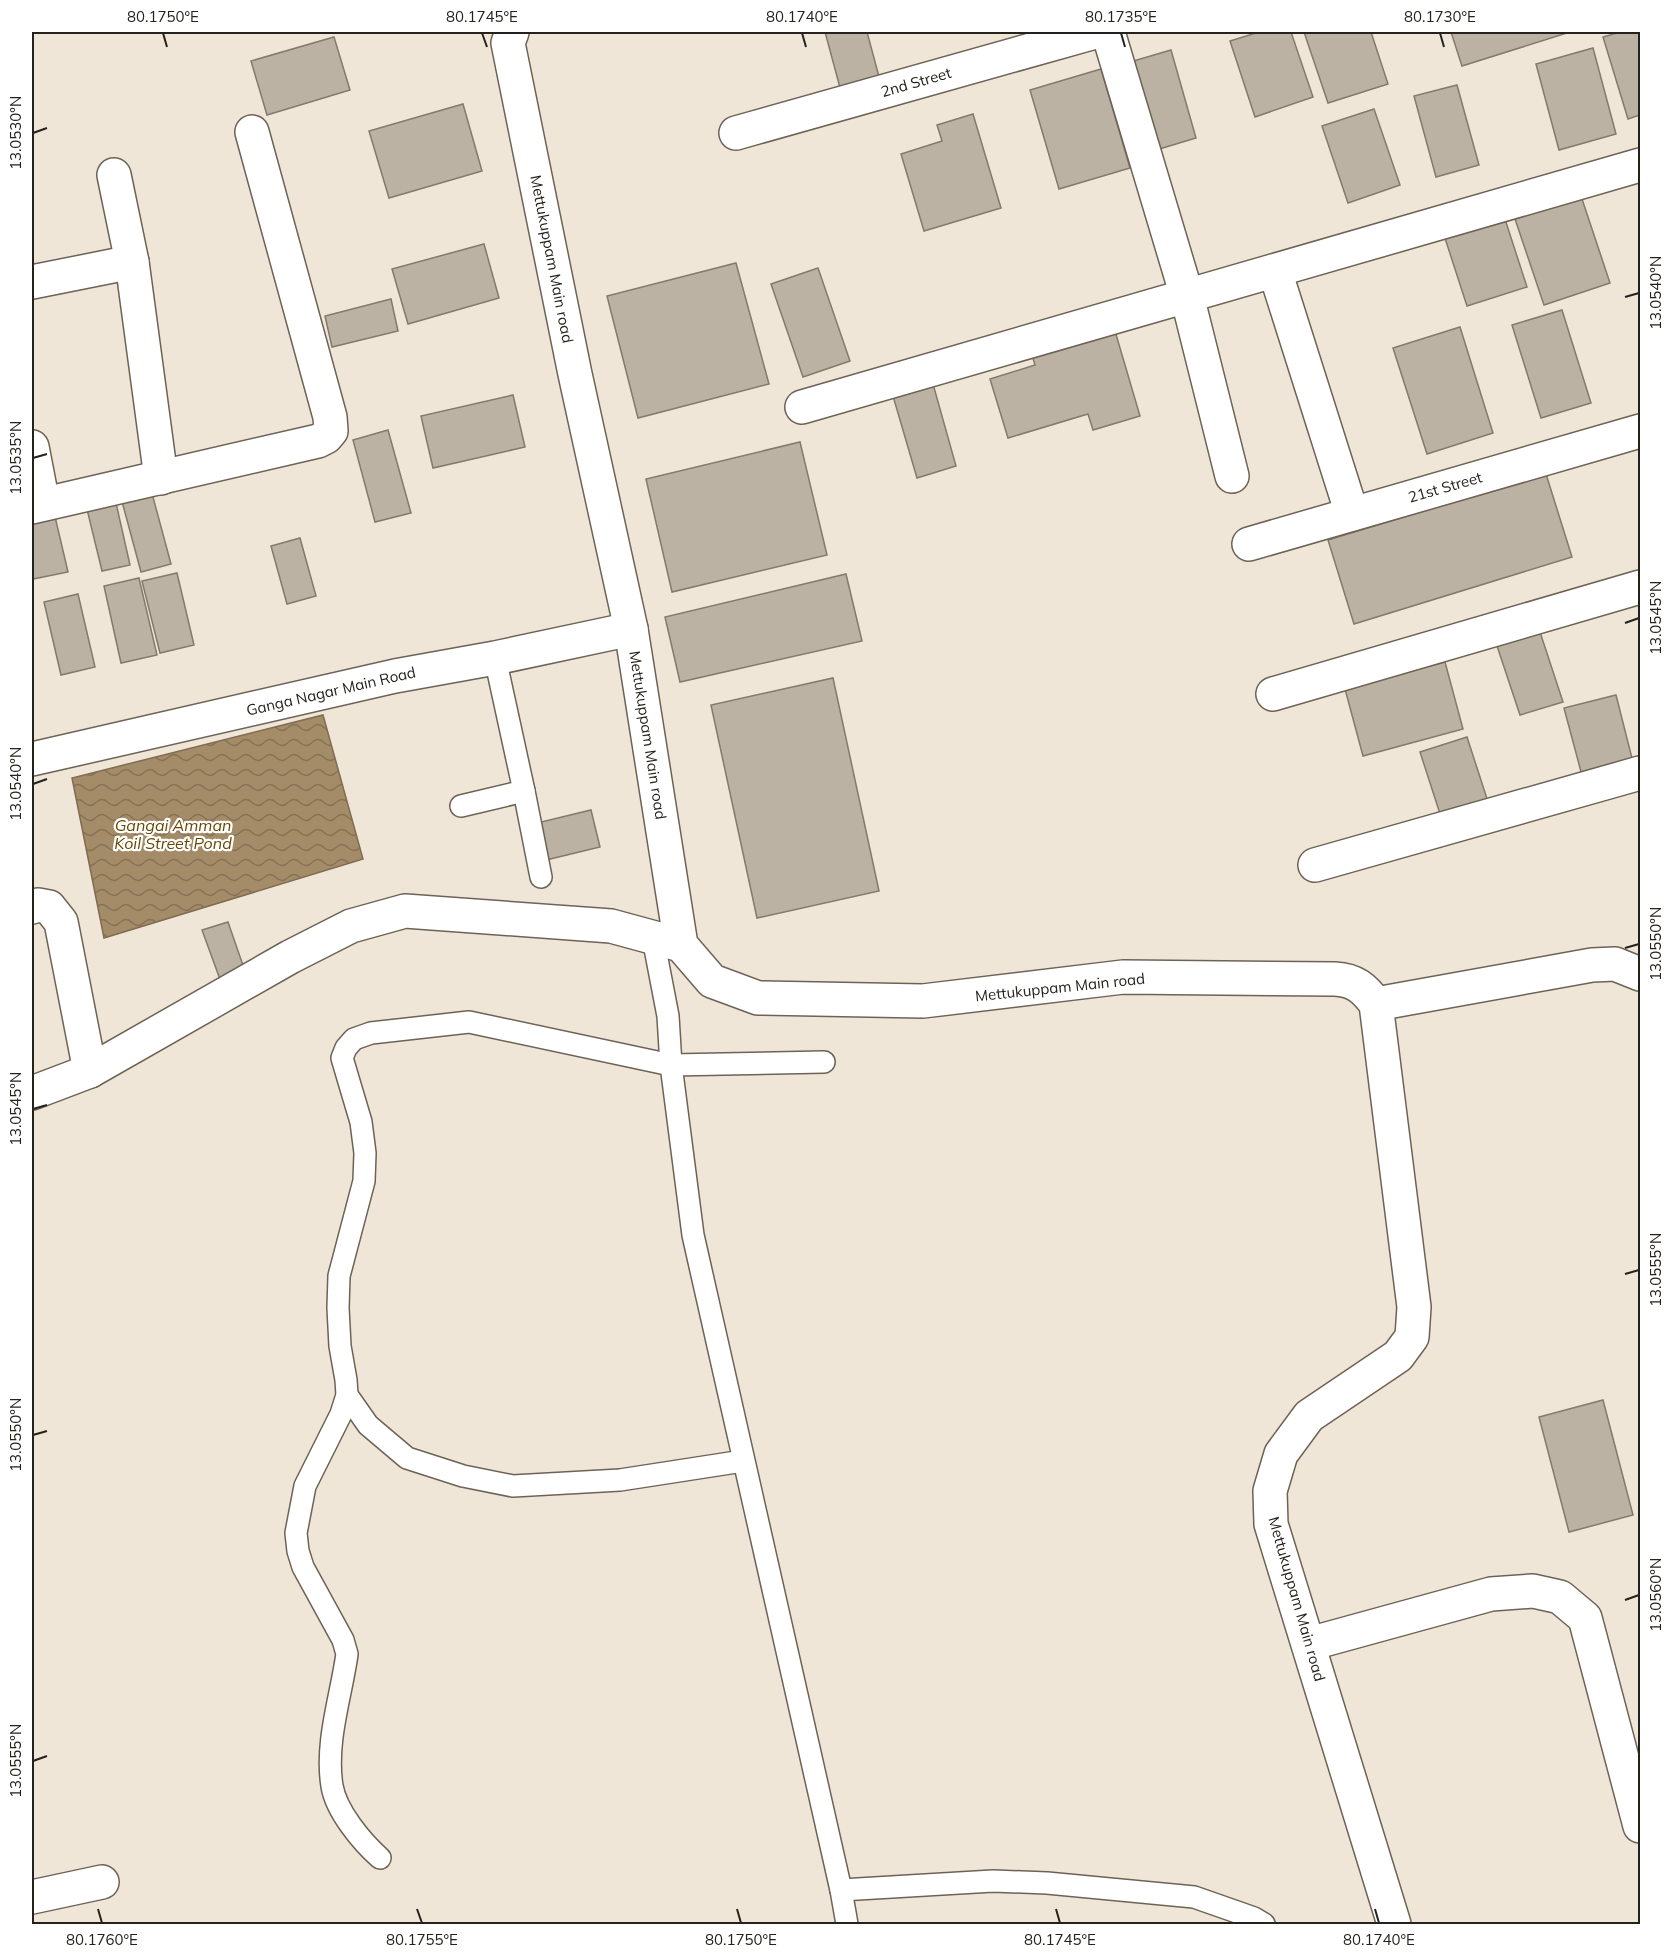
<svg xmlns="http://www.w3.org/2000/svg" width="1672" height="1956" font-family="Mulish,sans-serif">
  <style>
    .water { fill: url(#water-waves); stroke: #7f6c51; stroke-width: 1.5 }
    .building { fill: #bcb2a4; stroke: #837a6c; stroke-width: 1.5 }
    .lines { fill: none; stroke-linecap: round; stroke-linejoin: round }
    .service-casing { stroke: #6c6356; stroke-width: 24 }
    .minor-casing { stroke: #6c6356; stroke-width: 36 }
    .tertiary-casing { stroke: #6c6356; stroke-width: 36 }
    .secondary-casing { stroke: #6c6356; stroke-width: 36 }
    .service { stroke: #fff; stroke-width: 21 }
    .minor { stroke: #fff; stroke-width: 33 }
    .tertiary { stroke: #fff; stroke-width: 33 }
    .secondary { stroke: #fff; stroke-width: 33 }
    .ticks { fill: none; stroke: #25211c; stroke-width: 2 }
    .labels { text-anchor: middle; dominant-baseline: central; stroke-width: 4.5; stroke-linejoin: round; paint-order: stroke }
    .street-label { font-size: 15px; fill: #25211c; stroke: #fff }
    .water-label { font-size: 16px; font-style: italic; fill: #694700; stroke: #fff }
    .neatline { fill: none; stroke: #25211c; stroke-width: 2 }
    .ticks-label { font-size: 15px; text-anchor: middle; fill: #25211c }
  </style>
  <defs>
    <pattern id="water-waves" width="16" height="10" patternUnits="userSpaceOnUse" patternTransform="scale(1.5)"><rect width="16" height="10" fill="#a58c68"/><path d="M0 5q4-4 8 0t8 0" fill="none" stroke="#867255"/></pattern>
  </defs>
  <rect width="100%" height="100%" fill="#f0e6d7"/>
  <polygon class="water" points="323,715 363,859 104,938 72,778"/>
  <g class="building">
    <polygon points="825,32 867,32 881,84 842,95"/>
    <polygon points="1259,32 1291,32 1313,97 1255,117 1230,41"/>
    <polygon points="1304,32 1371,32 1388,84 1328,103"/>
    <polygon points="1451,32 1570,32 1462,66"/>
    <polygon points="1620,32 1640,32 1640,115 1628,119 1603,37"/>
    <polygon points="334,37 350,90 267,115 251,61"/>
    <polygon points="1593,48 1616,134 1559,150 1536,64"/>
    <polygon points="1171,50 1196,138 1156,150 1130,62"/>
    <polygon points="1101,69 1130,168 1059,189 1030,90"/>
    <polygon points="1457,85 1479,165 1436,177 1414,96"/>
    <polygon points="463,104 482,171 389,198 369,131"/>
    <polygon points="1374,109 1400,185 1348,203 1322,126"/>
    <polygon points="973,114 1001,208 924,231 901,154 942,141 937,125"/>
    <polygon points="1581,196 1610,283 1544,305 1515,219"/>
    <polygon points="1503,213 1527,287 1467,306 1443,232"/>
    <polygon points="484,244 499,298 408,324 392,269"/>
    <polygon points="736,263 769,384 638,418 607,296"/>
    <polygon points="818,268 850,361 803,377 771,284"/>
    <polygon points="391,299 398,331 332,347 325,316"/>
    <polygon points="1562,310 1591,403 1541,418 1512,325"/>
    <polygon points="1460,327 1493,433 1427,454 1393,348"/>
    <polygon points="1115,331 1140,416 1093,430 1088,414 1008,438 990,379 1035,365 1032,355"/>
    <polygon points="933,384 956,466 917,478 893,396"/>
    <polygon points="513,395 525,447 433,468 421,416"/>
    <polygon points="388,430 411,513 375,522 353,440"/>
    <polygon points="800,442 827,555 672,592 646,479"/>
    <polygon points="1546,474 1572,557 1354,624 1328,540"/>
    <polygon points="150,486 171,564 141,572 120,494"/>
    <polygon points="114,494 130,565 102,571 85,501"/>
    <polygon points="53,508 68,572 33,579 32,512"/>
    <polygon points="300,538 316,596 287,604 271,546"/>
    <polygon points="177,573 194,645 160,653 142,581"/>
    <polygon points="846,574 862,641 680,682 665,617"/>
    <polygon points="139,578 157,655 121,663 104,586"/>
    <polygon points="78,594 95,667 61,675 44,602"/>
    <polygon points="1540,632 1563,702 1520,715 1497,646"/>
    <polygon points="1445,662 1463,729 1363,756 1345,689"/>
    <polygon points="833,678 879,891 757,918 711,705"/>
    <polygon points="1616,695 1635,770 1584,783 1564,708"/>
    <polygon points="1467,737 1490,808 1443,823 1420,752"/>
    <polygon points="591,810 600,847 546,860 537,823"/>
    <polygon points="228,922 246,974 221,982 202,930"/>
    <polygon points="1603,1400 1633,1515 1569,1532 1539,1417"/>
  </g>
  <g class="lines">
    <defs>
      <g id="service">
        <polyline points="495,658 524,791 541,877"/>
        <polyline points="461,806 524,791"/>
        <polyline points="653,938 668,1016 671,1065 693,1235 841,1890 847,1924"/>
        <polyline points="347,1395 368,1425 407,1458 463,1476 513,1486 620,1480 743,1461"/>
        <path d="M380,1858C362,1842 336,1811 332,1786C325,1742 341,1697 347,1654L343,1640L303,1567L298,1551L296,1533L305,1486L341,1414L347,1395L346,1380L340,1346L338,1308L339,1276L364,1181L365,1153L361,1122L342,1058L346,1048L354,1039L371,1033L469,1022L671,1065L824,1062"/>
        <polyline points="841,1890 993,1881 1047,1883 1194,1897 1254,1918 1264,1924"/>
      </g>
      <g id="minor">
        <polyline points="1108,32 1187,296 1232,476"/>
        <polyline points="736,133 1095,32"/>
        <polyline points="114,175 132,262 161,478"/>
        <polyline points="1275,271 1352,514"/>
        <polyline points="32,282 132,262"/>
        <polyline points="802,407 1640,165"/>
        <polyline points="32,447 43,504"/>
        <polyline points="32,507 318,441 326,437 331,431 330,417 252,132"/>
        <polyline points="1249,544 1640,431"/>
        <polyline points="1273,694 1640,587"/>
        <polyline points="32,759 395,676 495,658 631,629"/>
        <polyline points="1315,865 1640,773"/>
        <polyline points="32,907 38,905 49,907 61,922 90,1071"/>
        <polyline points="1376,1004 1592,965 1615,964 1640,974"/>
        <polyline points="1309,1644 1491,1594 1533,1591 1560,1597 1585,1618 1640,1826"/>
        <polyline points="32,1897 102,1882"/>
      </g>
      <polyline id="tertiary" points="32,1093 90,1071 290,957 351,926 405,911 611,926 681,945"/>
      <path id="secondary" d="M512,32L508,43L575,374L631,629L681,945L712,981L758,998L923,1001L1123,977L1335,979C1355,980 1364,988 1376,1004L1414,1307L1412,1337L1398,1356L1309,1416L1281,1454L1270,1491L1271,1524L1394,1924"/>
    </defs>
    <use href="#service" class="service-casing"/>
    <use href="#minor" class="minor-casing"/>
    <use href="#tertiary" class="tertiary-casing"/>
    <use href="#secondary" class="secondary-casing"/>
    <use href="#service" class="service"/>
    <use href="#minor" class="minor"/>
    <use href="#tertiary" class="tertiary"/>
    <use href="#secondary" class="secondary"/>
  </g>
  <path class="ticks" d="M163,33L167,47M482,33L487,47M802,33L806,47M1121,33L1125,47M1440,33L1444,47M33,133L47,128M1625,297L1639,293M33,458L47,454M1625,623L1639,618M33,784L47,779M1625,948L1639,944M33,1109L47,1105M1625,1274L1639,1270M33,1435L47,1431M1625,1600L1639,1595M33,1761L47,1756M98,1909L102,1923M417,1909L422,1923M737,1909L741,1923M1056,1909L1060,1923M1375,1909L1379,1923"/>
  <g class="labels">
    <g class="street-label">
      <text transform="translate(916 82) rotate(-16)">2nd Street</text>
      <text transform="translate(552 259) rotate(79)">Mettukuppam Main road</text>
      <text transform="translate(1445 487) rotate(-16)">21st Street</text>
      <text transform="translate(331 691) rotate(-13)">Ganga Nagar Main Road</text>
      <text transform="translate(648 735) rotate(81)">Mettukuppam Main road</text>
      <text transform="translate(1060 987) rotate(-6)">Mettukuppam Main road</text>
      <text transform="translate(1297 1599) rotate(74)">Mettukuppam Main road</text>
    </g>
    <g class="water-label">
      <text x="173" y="825">Gangai Amman<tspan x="173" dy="18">Koil Street Pond</tspan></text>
    </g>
  </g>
  <rect width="1672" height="1956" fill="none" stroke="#ffffff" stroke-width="66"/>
  <rect x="33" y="33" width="1606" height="1890" class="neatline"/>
  <g class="ticks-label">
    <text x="163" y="22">80.1750°E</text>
    <text x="482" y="22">80.1745°E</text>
    <text x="802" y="22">80.1740°E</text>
    <text x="1121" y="22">80.1735°E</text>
    <text x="1440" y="22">80.1730°E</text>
    <text transform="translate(16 133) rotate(-90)" y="5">13.0530°N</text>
    <text transform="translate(1656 293) rotate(-90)" y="5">13.0540°N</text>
    <text transform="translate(16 458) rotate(-90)" y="5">13.0535°N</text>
    <text transform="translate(1656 618) rotate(-90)" y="5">13.0545°N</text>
    <text transform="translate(16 784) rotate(-90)" y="5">13.0540°N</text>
    <text transform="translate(1656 944) rotate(-90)" y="5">13.0550°N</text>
    <text transform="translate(16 1109) rotate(-90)" y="5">13.0545°N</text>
    <text transform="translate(1656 1270) rotate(-90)" y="5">13.0555°N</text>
    <text transform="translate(16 1435) rotate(-90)" y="5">13.0550°N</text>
    <text transform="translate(1656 1595) rotate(-90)" y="5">13.0560°N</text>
    <text transform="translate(16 1761) rotate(-90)" y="5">13.0555°N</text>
    <text x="102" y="1945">80.1760°E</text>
    <text x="422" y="1945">80.1755°E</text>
    <text x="741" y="1945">80.1750°E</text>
    <text x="1060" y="1945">80.1745°E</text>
    <text x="1379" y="1945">80.1740°E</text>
  </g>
</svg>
